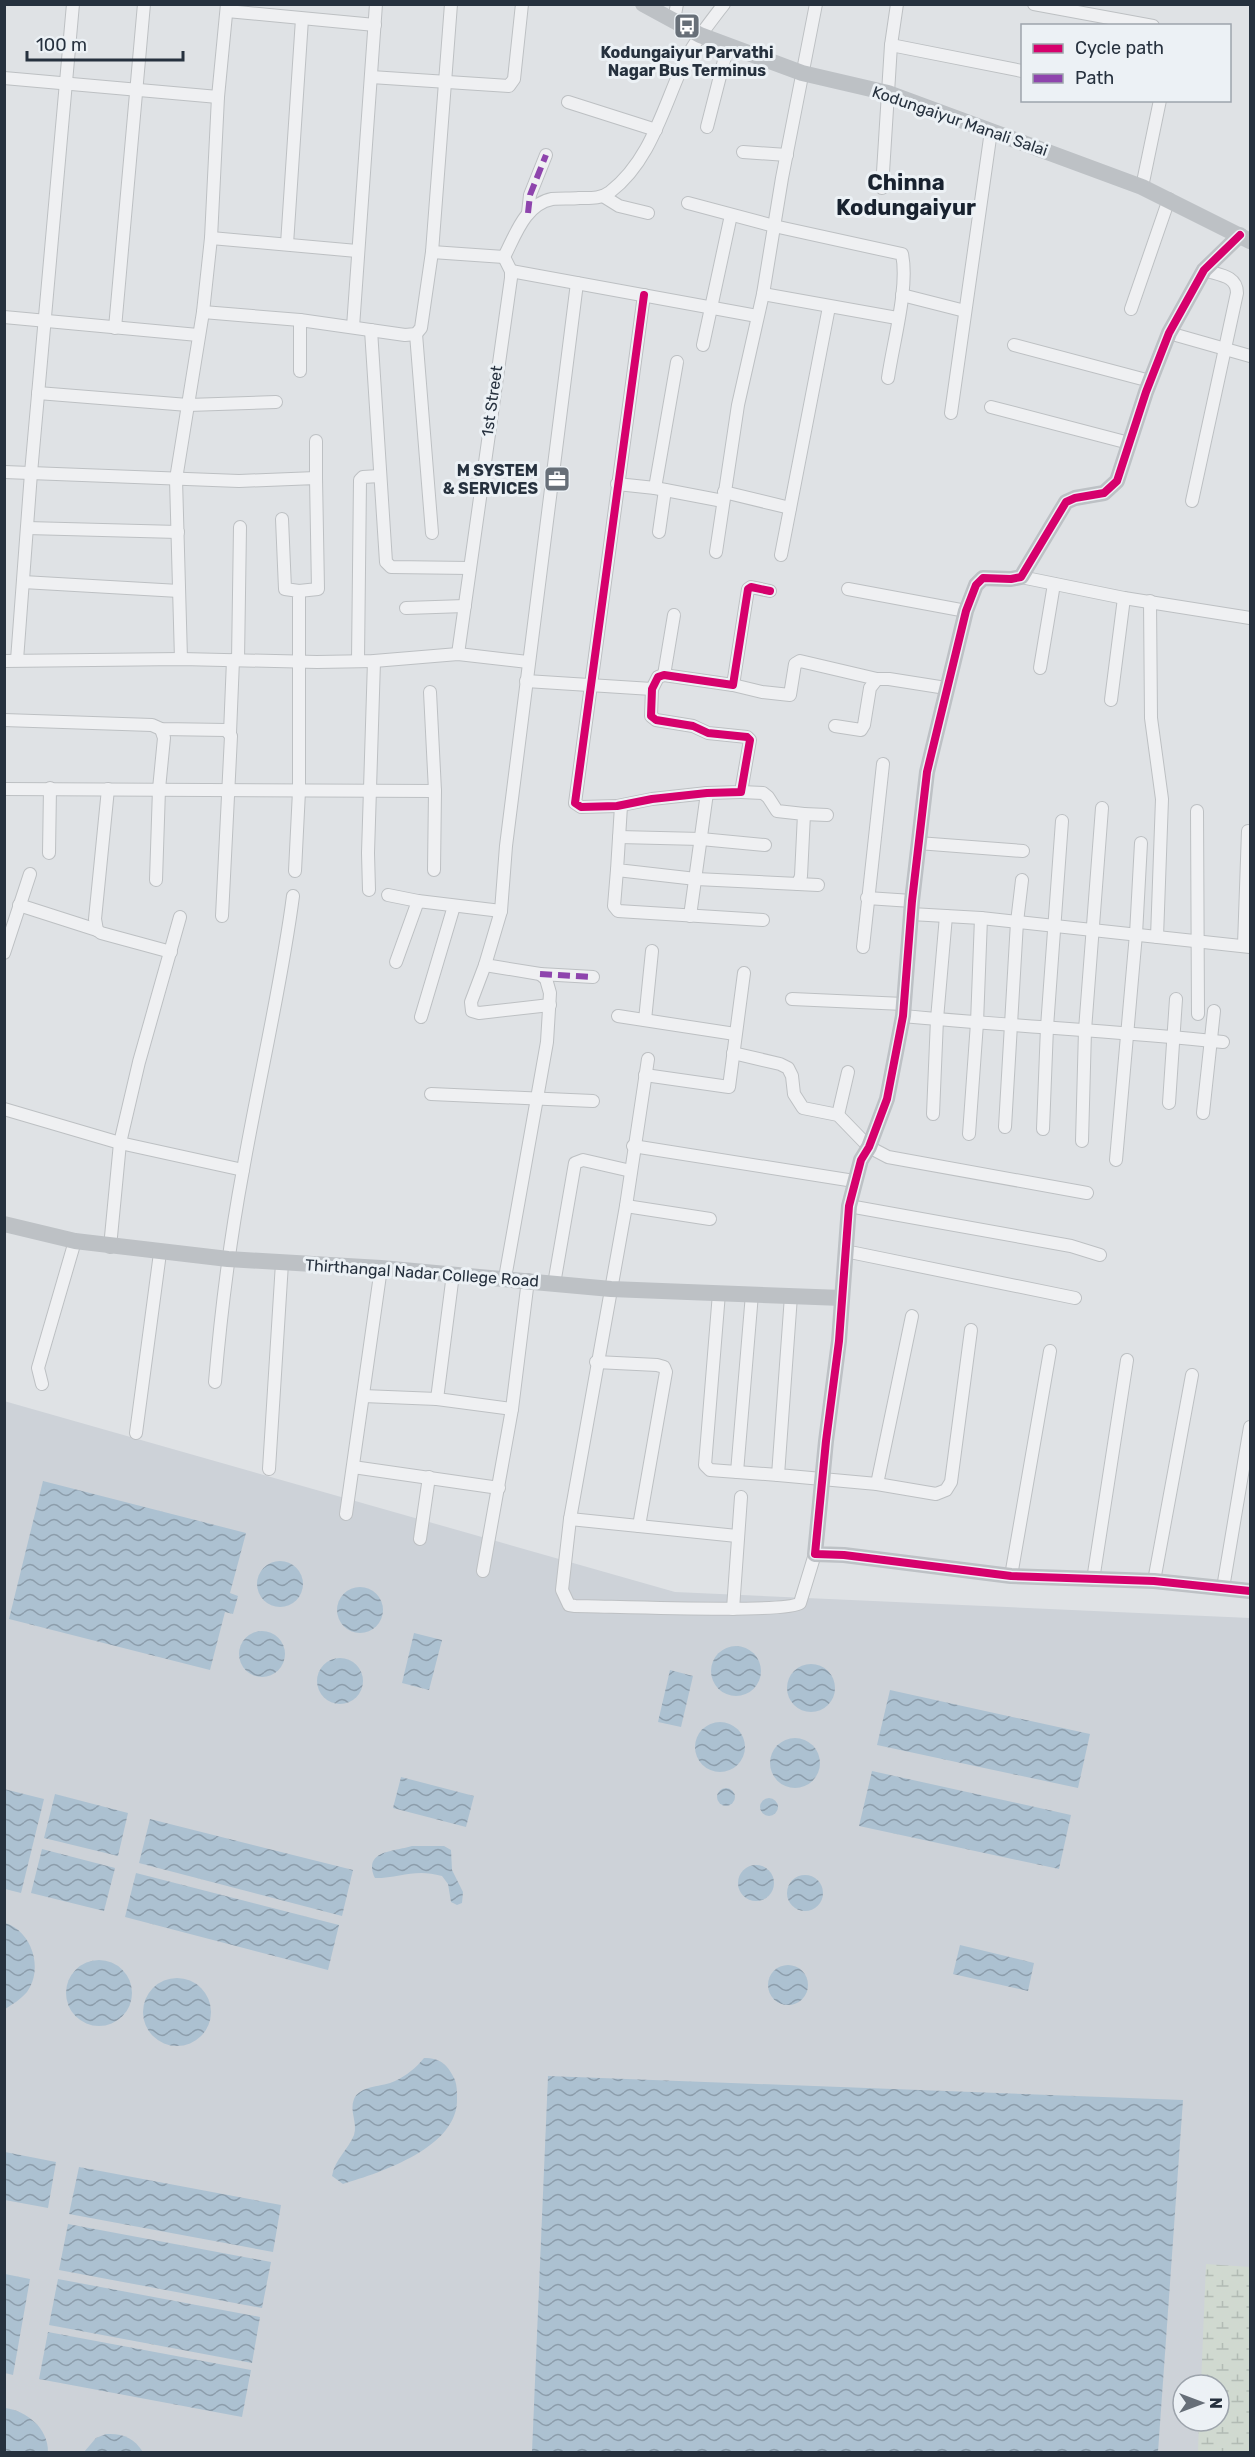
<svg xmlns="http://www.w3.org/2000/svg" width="1255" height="2457" font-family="Rubik,sans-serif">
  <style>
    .built { fill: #cdd2d8; fill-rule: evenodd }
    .wetland { fill: url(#wetland-marsh) }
    .water { fill: url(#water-waves) }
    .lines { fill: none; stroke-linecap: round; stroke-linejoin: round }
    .street-casing { stroke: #bdc0c3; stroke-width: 14 }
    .street { stroke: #eff0f2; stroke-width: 12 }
    .secondary { stroke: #bdc1c5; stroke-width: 16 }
    .quiet { stroke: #8e44ad; stroke-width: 6; stroke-dasharray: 12 6; stroke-linecap: butt }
    .cycleway-casing { stroke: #ecf1f5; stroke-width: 11 }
    .cycleway { stroke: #d6006c; stroke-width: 8 }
    .labels { text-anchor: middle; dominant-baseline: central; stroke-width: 6; stroke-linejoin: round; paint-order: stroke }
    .poi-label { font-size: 16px; font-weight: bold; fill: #26313e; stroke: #ecf1f5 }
    .street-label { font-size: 16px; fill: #26313e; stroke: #ecf1f5 }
    .district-label { font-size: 22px; font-weight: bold; fill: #18222f; stroke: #ecf1f5 }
  </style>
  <defs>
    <pattern id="wetland-marsh" width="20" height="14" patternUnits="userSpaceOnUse" patternTransform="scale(1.5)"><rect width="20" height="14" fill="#d0d9d0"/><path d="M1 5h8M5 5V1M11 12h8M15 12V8" fill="none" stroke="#b2bbb4"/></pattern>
    <pattern id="water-waves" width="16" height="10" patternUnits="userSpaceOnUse" patternTransform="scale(1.5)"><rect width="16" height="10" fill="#acc1d1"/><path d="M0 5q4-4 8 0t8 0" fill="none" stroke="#8c9dab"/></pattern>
  </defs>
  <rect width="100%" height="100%" fill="#dfe2e5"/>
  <path class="built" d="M4,1401L675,1592L1250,1618V2452H5ZM1183,2385H1219V2421H1183Z"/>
  <polygon class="wetland" points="1206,2264 1250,2267 1250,2452 1198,2452 1199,2421 1219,2421 1219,2385 1201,2385"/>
  <g class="water">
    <polygon points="43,1481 246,1533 230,1593 238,1596 233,1614 225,1612 210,1670 9,1619"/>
    <circle cx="280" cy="1584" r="23"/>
    <circle cx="360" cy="1610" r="23"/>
    <circle cx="262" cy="1654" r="23"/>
    <polygon points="414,1633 442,1640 429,1690 402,1683"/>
    <circle cx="736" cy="1671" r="25"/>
    <circle cx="340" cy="1681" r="23"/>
    <circle cx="811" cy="1688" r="24"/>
    <polygon points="670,1670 693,1676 681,1727 658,1722"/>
    <polygon points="890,1690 1090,1734 1078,1788 877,1745"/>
    <circle cx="720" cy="1747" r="25"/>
    <circle cx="795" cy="1763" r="25"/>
    <polygon points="872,1771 1071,1815 1059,1869 859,1826"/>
    <polygon points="401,1777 474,1796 466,1827 393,1808"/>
    <circle cx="726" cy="1797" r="9"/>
    <polygon points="4,1789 44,1799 21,1893 5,1889"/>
    <polygon points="55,1794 128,1813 118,1856 44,1838"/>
    <circle cx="769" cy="1807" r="9"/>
    <polygon points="150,1819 353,1870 342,1916 139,1863"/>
    <path d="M412,1846H444L451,1850L452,1870L463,1892L462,1903L457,1905L451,1902L448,1884L442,1876C415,1868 401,1878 375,1878C363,1850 393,1852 412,1846Z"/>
    <polygon points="42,1849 115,1868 104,1911 31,1893"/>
    <circle cx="756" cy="1883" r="18"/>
    <polygon points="136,1873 339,1925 328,1970 125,1917"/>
    <circle cx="805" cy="1893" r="18"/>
    <path d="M5,1923C32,1931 44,1969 27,1992C20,2000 13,2004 5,2009Z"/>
    <polygon points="960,1945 1034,1963 1028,1991 953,1974"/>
    <circle cx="99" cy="1993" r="33"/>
    <circle cx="788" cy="1985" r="20"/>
    <circle cx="177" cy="2012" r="34"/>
    <path d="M424,2058C441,2058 448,2065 455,2080C457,2086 457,2092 457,2098C459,2147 382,2172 343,2184L332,2176C335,2159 348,2150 354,2135C358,2123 349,2111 354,2099C360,2085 383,2087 395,2081C406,2076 417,2067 424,2058Z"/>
    <polygon points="548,2076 1183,2100 1158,2452 532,2452"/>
    <polygon points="5,2152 56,2162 48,2208 5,2200"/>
    <polygon points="79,2167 281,2205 273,2252 69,2214"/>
    <polygon points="68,2224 271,2262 262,2308 59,2270"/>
    <polygon points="5,2274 30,2279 13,2375 5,2373"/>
    <polygon points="58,2279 260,2317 252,2363 49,2325"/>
    <polygon points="48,2332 251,2370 242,2417 39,2379"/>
    <path d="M5,2408C27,2411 48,2428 48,2452H5Z"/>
    <path d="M106,2434C123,2433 134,2438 143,2452H84L96,2438Z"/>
  </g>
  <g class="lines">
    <defs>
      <g id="street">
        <polyline points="1034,4 1153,26"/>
        <polyline points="227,11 375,25"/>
        <polyline points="674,20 677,4"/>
        <polyline points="891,45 1022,71"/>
        <polyline points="371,77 509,86 514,79 522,4"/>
        <polyline points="4,78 218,97"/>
        <polyline points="568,102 656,130"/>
        <polyline points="707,127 728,45"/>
        <polyline points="743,152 787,155"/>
        <polyline points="1142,187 1160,100"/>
        <polyline points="882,188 891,45 897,4"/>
        <polyline points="603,196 619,206 648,213"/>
        <path d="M688,203L774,226L902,254C909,287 893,343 888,378"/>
        <polyline points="528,213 530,195 546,155"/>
        <polyline points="211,238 357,251"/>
        <polyline points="287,244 302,19"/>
        <polyline points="432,252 504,257"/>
        <path d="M504,257C515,236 525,204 552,199C561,198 571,199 579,198C590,198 601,199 610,192C649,162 662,112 681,69C691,46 708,25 724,4"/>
        <polyline points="511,271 757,316"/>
        <polyline points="763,294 897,318"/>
        <polyline points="644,295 575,803 581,807 617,806 652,799 707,793 741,792 750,740 747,737 708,733 693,726 656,720 651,716 652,689 658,677 664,675 733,685 748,589 751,587 770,591"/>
        <polyline points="902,295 965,311"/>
        <polyline points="1131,309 1169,199"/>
        <polyline points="203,312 300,320 405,335 416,334 421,328 432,252 451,4"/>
        <polyline points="4,317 198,335"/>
        <polyline points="300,320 300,371"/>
        <polyline points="353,327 376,4"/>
        <polyline points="115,328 144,4"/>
        <polyline points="371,330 386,562 391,567 470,568"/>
        <polyline points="1169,333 1250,356"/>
        <polyline points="416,334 432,533"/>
        <polyline points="703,345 731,215"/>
        <polyline points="1014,345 1150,381"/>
        <polyline points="38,393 188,405 276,402"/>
        <polyline points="991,407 1129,443"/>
        <polyline points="951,413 991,131"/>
        <polyline points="4,472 239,481 316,478 318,589 299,591"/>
        <polyline points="316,478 316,441"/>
        <polyline points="617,484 655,488 723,501"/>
        <polyline points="655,488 677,362"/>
        <polyline points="724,492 790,508"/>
        <path d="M1192,501L1237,293C1237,275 1218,275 1204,270"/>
        <polyline points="282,519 285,589 299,591 299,791 295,871"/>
        <polyline points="27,528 178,532"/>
        <polyline points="659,532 665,490"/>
        <polyline points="716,552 738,405 763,294 782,178 816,4"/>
        <polyline points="781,555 829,307"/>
        <polyline points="1021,577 1124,598 1250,618"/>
        <polyline points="23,582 179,591"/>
        <polyline points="848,589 966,611"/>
        <polyline points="1150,601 1151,718 1162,799 1157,937"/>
        <polyline points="406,608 465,606"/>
        <polyline points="458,654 511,278 511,271 504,257"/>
        <polyline points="181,659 176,479 203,312 211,238 218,97 227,4"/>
        <polyline points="17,660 31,473 73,4"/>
        <polyline points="238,660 240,527"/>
        <polyline points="358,660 360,480 363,477 380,476"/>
        <polyline points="4,661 181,659 317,662 374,661 458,654 528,662"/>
        <polyline points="1040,668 1054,584"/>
        <polyline points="664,675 674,615"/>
        <polyline points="526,681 652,689"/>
        <polyline points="733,685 762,692 790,695 795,664 800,661 877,679"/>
        <polyline points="430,692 435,791 434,870"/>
        <polyline points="1111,700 1124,598"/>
        <polyline points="4,720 152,725 161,729 226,730 231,736 222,916"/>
        <polyline points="835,726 861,730 864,725 870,688 877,679 889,679 946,688"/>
        <polyline points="230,733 233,660"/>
        <polyline points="4,789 435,791"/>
        <polyline points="108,789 95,919 97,930 101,933 171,952"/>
        <polyline points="621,806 617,870 696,879 798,884 801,876 804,814 777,811 768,797 763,793 741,792"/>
        <polyline points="1197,811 1198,1014"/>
        <polyline points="804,814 827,815"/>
        <polyline points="619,837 701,839 765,845"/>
        <polyline points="918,843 1023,851"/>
        <polyline points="49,853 50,788"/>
        <polyline points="617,870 614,906 618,911 763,920"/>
        <polyline points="156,880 159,789 164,738 161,729"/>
        <polyline points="798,884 818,885"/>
        <polyline points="369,890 368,853 374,661"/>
        <polyline points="388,895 418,901"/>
        <polyline points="867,898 912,901"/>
        <polyline points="19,905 97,930"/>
        <polyline points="911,914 981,918 1250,947"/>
        <polyline points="690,916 707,793"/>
        <polyline points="1244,945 1248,831"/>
        <polyline points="863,947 883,764"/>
        <polyline points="4,953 30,874"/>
        <polyline points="396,962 418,901 501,911"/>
        <polyline points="485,965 471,1002 472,1011 479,1013 550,1005"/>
        <polyline points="540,974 593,977"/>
        <polyline points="792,999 904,1004"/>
        <polyline points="618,1016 735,1034"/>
        <path d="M903,1016C1010,1026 1116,1031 1223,1042"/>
        <polyline points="421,1017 454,906"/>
        <polyline points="645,1020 652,951"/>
        <polyline points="733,1053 780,1064 788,1068 792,1076 794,1094 803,1108 838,1115 869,1147 888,1157 1087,1193"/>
        <path d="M648,1059L626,1206L570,1519L562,1590L569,1605L575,1606C605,1606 786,1614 800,1603L815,1554"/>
        <polyline points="645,1075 729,1087 744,973"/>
        <polyline points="431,1094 593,1101"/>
        <polyline points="1169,1103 1176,999"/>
        <polyline points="4,1109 120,1143 243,1170"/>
        <polyline points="1203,1113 1214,1011"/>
        <polyline points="933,1114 937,1019 946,916"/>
        <polyline points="838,1115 848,1072"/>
        <polyline points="1005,1127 1017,922 1022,880"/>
        <polyline points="1043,1129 1047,1027 1062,821"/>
        <polyline points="969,1134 977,1023 981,918"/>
        <polyline points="1082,1141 1085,1030 1102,808"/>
        <polyline points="633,1146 854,1181"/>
        <polyline points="1116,1160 1136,934 1141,843"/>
        <polyline points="626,1206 710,1219"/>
        <polyline points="849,1206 1071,1246 1100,1255"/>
        <polyline points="110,1247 120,1143 139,1062 180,917"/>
        <polyline points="845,1251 1075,1298"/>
        <polyline points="505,1278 547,1042 550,993 546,979 540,974 485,965 501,911 506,846 577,283"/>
        <polyline points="554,1284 575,1163 583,1160 631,1171"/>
        <polyline points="719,1293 705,1465 710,1470 778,1475"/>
        <polyline points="791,1296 778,1475 877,1484 936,1494 946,1490 951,1482 971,1330"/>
        <polyline points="596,1362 657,1365 664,1367 666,1372 639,1526"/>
        <path d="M215,1382C221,1311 230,1240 243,1170C259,1078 281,988 293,896"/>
        <polyline points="42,1384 38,1368 75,1241"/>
        <polyline points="363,1396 437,1399 512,1409"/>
        <polyline points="437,1399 453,1274"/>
        <polyline points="136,1433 160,1253"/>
        <polyline points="353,1467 499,1488"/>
        <polyline points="269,1469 282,1263"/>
        <polyline points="737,1472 752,1294"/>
        <polyline points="877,1484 912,1316"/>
        <polyline points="346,1514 381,1268"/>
        <polyline points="570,1519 737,1536"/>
        <polyline points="420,1539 429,1477"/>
        <polyline points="483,1571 512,1409 528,1280"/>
        <polyline points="1011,1576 1050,1351"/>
        <polyline points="1093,1580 1127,1360"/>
        <polyline points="1154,1581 1192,1375"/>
        <polyline points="1223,1588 1250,1427"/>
        <polyline points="733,1609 741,1497"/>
      </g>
    </defs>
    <use href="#street" class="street-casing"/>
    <use href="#street" class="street"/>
    <g class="secondary">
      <polyline points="643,4 700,35 802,73 888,93 1142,187 1250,241"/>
      <polyline points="1240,235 1204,270 1169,333 1146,392 1117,481 1104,493 1075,498 1066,502 1021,577 1011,579 983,578 976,585 966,611 927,772 912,901 903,1016 887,1099 869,1147 861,1160 849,1206 839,1341 826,1441 815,1554 844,1555 1011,1576 1154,1581 1250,1591"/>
      <polyline points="4,1224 75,1241 228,1259 381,1268 611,1289 842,1298"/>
    </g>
    <g class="quiet">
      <polyline points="528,213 530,195 546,155"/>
      <polyline points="540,974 593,977"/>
    </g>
    <defs>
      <g id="cycleway">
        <polyline points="1240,235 1204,270 1169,333 1146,392 1117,481 1104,493 1075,498 1066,502 1021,577 1011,579 983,578 976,585 966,611 927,772 912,901 903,1016 887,1099 869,1147 861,1160 849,1206 839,1341 826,1441 815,1554 844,1555 1011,1576 1154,1581 1250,1591"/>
        <polyline points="644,295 575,803 581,807 617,806 652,799 707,793 741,792 750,740 747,737 708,733 693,726 656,720 651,716 652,689 658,677 664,675 733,685 748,589 751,587 770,591"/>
      </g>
    </defs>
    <use href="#cycleway" class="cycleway-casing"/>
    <use href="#cycleway" class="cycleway"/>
  </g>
  <defs>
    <symbol id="bus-square" viewBox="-11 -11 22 22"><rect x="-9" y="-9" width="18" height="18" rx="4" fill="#676f78" stroke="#ecf1f5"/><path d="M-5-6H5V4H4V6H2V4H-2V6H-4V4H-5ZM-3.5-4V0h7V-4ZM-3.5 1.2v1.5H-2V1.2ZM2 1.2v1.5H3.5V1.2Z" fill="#fff"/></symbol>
    <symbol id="office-square" viewBox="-11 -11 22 22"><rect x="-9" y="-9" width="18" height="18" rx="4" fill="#676f78" stroke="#ecf1f5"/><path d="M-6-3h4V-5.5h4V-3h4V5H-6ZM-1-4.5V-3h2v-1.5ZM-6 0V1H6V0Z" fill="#fff"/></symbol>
  </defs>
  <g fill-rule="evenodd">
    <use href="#bus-square" x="672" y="11" width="30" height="30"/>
    <use href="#office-square" x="542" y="464" width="30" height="30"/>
  </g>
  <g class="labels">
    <g class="poi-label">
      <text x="687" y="52">Kodungaiyur Parvathi<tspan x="687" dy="18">Nagar Bus Terminus</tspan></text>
      <text x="538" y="470" text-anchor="end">M SYSTEM<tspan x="538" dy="18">&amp; SERVICES</tspan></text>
    </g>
    <g class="street-label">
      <text transform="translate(960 121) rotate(19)">Kodungaiyur Manali Salai</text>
      <text transform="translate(492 401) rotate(-82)">1st Street</text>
      <text transform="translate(422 1273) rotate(4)">Thirthangal Nadar College Road</text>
    </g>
    <g class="district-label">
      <text x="906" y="182">Chinna<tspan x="906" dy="25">Kodungaiyur</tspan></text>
    </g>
  </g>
  <rect width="1255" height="2457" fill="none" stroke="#26313e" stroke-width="12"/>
  <rect x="1021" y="24" width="210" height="78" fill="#ecf1f5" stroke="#9da4ac" stroke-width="1.5"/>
  <rect x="1033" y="44" width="30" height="9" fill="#d6006c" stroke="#9da4ac" stroke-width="1.5"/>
  <text x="1075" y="54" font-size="18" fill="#26313e">Cycle path</text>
  <rect x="1033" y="74" width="30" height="9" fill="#8e44ad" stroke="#9da4ac" stroke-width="1.5"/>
  <text x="1075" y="84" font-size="18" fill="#26313e">Path</text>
  <g transform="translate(1201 2403) rotate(90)"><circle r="28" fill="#ecf1f5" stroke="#9da4ac" stroke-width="1.5"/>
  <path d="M0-4.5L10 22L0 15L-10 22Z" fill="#676f78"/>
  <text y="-9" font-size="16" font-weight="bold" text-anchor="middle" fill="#26313e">N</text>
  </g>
  <path d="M27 51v9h156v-9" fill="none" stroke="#26313e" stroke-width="3"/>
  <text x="36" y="51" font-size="18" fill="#26313e" stroke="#ecf1f5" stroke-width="4.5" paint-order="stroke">100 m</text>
</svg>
